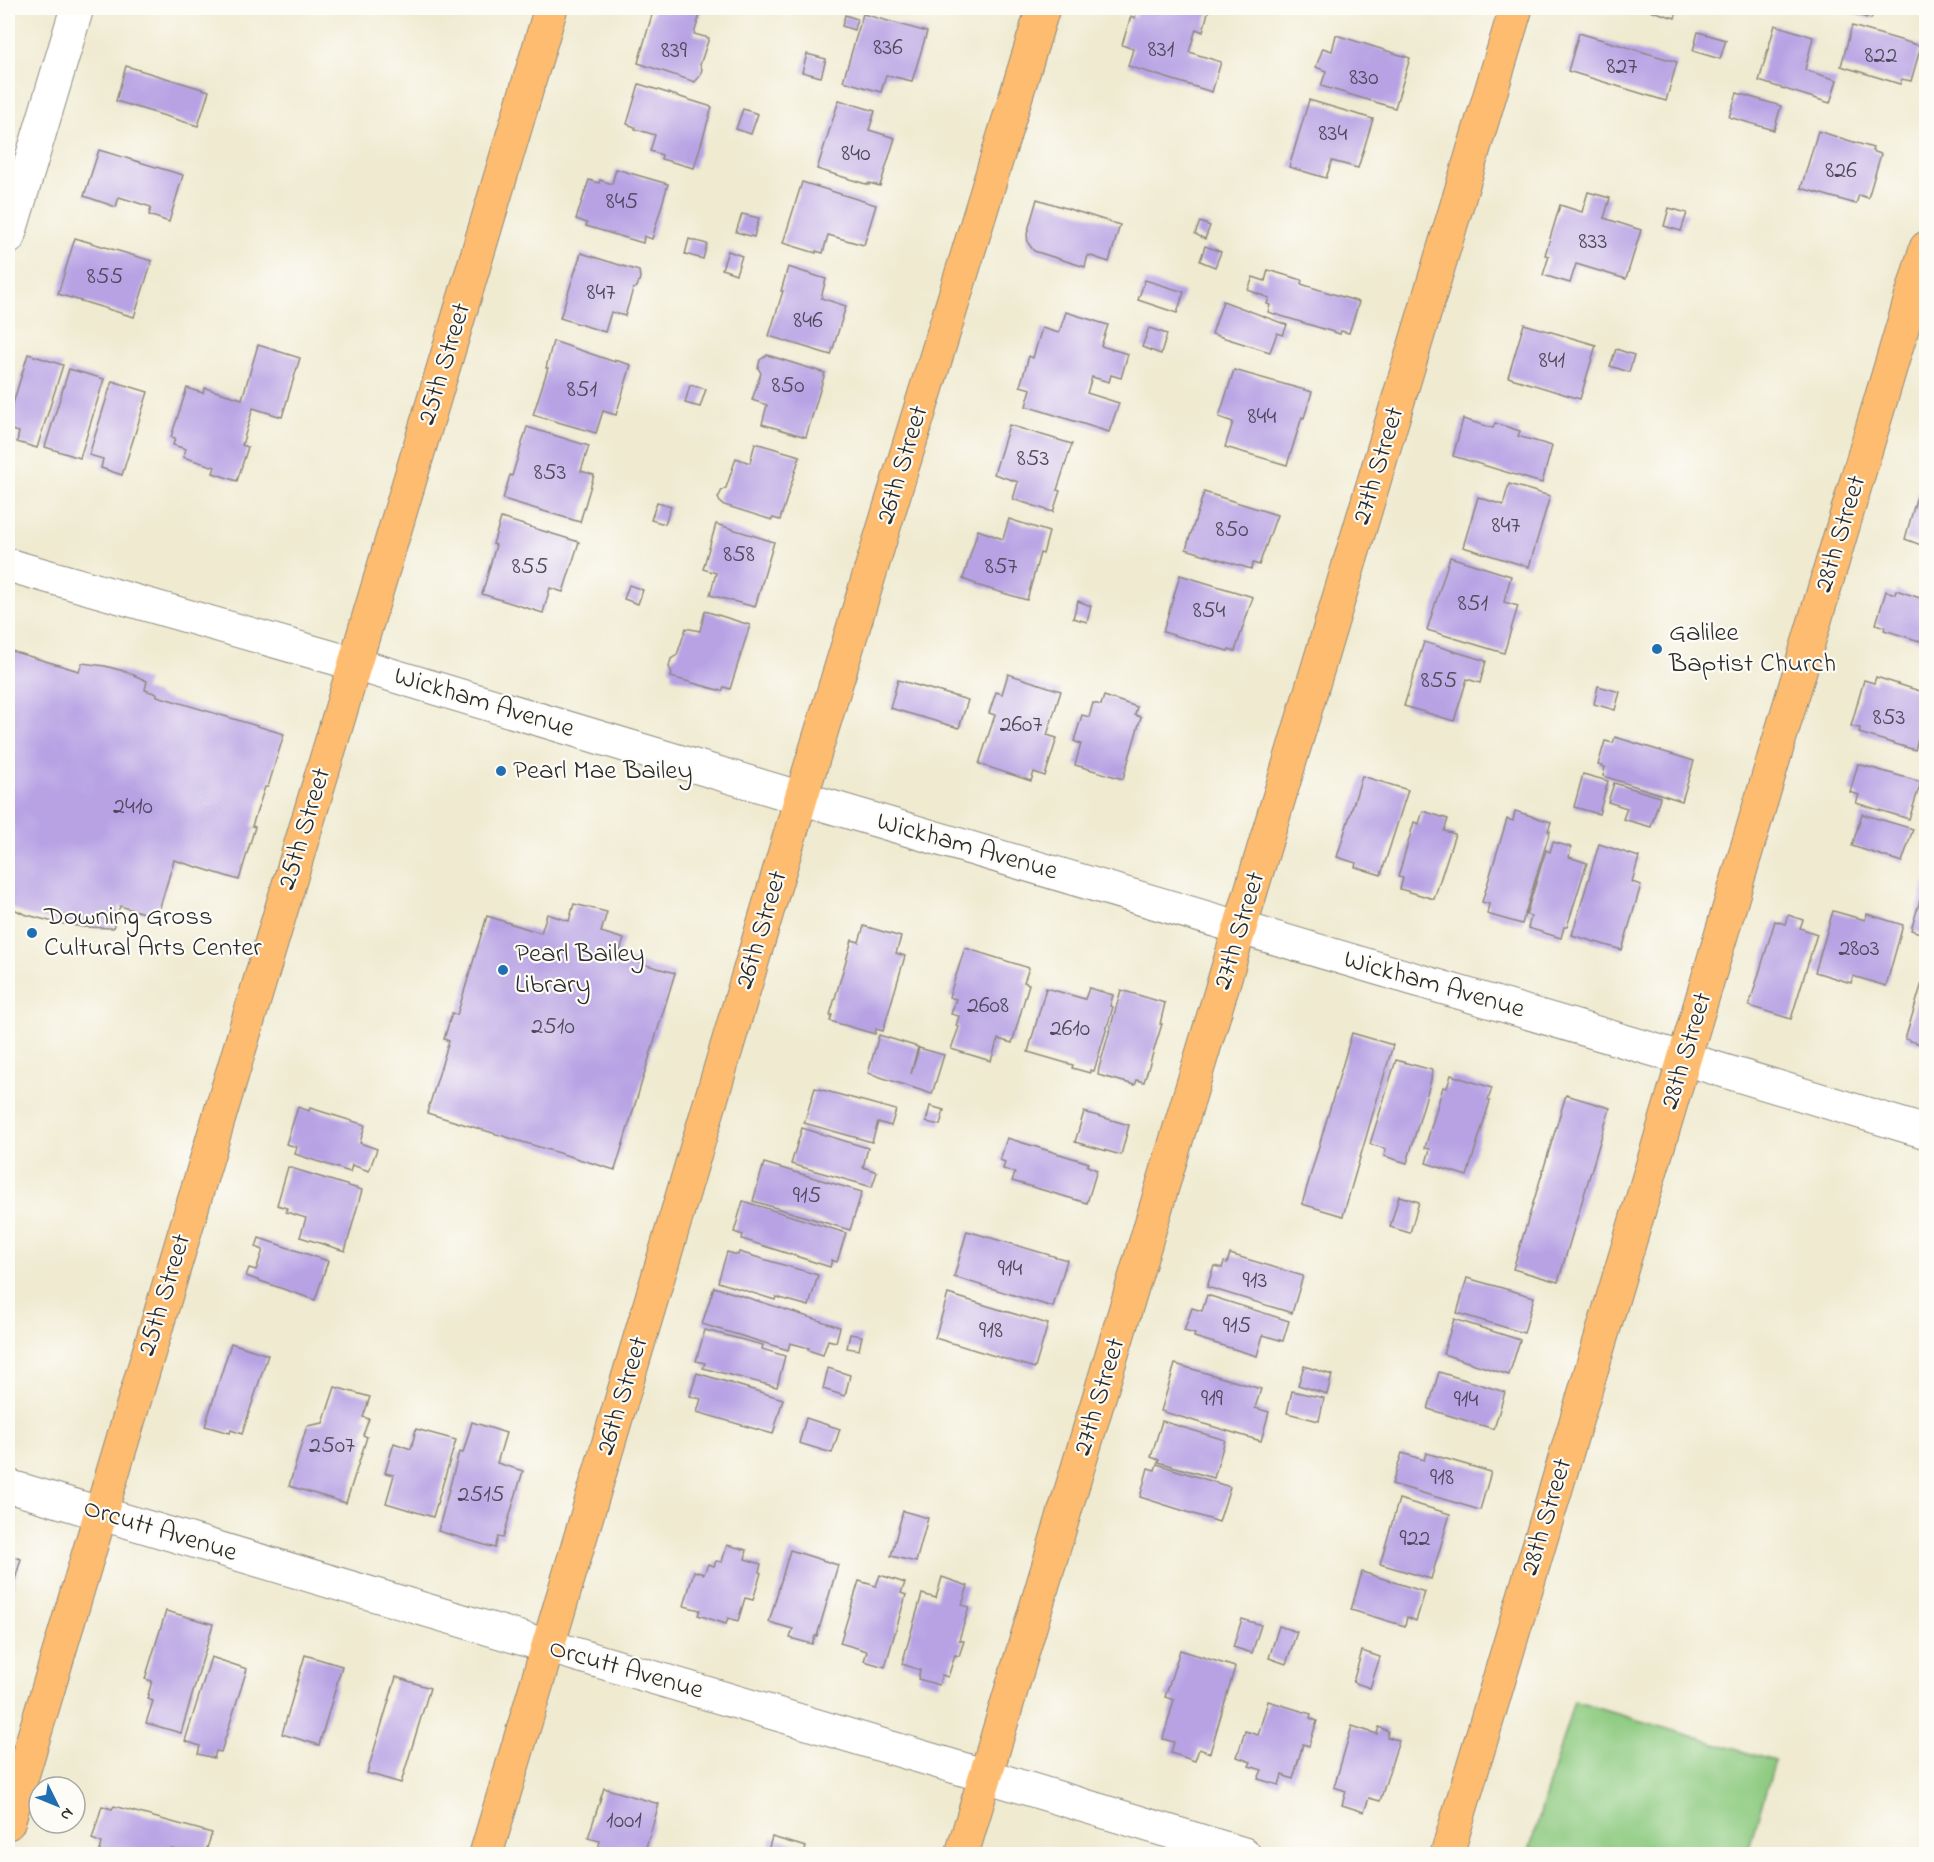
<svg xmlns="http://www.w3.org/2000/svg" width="1934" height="1862" font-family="'Indie Flower',sans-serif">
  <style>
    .green { fill: #8ecb81; stroke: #5c7b56; stroke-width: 1.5 }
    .building { fill: #b8a2e4 }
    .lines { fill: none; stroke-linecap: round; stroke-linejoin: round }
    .minor-casing { stroke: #8d8a7e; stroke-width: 35 }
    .major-casing { stroke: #8d8a7e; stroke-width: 35 }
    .minor { stroke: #fff; stroke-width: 33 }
    .major { stroke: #fdbc70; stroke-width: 33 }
    .poi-dot { fill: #1f6fb2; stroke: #fdfcf7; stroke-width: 2 }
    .labels { text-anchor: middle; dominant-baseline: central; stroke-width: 4.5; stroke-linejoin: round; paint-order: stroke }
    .number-label { font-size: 24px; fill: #4e4959 }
    .street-label { font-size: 27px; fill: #2b2b2b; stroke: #fdfcf7 }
    .poi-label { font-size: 27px; fill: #2b2b2b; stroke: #fdfcf7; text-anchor: start }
  </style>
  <rect width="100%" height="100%" fill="#fdfcf7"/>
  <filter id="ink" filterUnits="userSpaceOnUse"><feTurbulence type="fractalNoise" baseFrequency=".0167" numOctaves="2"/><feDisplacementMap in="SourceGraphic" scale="12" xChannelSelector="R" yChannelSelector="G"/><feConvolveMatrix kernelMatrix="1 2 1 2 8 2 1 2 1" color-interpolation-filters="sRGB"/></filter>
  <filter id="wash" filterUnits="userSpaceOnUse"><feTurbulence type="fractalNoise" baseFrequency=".008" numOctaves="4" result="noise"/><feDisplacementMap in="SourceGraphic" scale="24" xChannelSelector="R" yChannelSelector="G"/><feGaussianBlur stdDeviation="1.35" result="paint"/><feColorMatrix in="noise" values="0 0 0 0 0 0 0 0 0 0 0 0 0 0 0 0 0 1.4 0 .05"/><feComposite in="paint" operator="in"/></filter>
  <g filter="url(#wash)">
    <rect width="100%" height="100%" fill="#efead0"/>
    <polygon class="green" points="1574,1701 1775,1761 1747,1854 1528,1854"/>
    <g id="blocks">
      <g class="building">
        <polygon points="654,8 689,8 701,11 694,34 709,38 700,65 702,69 700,76 695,82 638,63"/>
        <polygon points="916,8 934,8 932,13"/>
        <polygon points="1138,8 1209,8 1203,32 1196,29 1189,52 1221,62 1212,92 1128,66 1133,49 1122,45 1131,16 1135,18"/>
        <polygon points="1642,8 1678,8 1675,18"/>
        <polygon points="1835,8 1875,8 1871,19"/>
        <polygon points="863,14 927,32 912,81 886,75 881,92 843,81"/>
        <polygon points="845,15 857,19 854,30 842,26"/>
        <polygon points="1775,25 1813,37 1805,70 1837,80 1830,103 1759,81"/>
        <polygon points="1852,26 1921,46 1911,81 1902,79 1900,84 1841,66"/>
        <polygon points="1698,32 1726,40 1720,59 1693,51"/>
        <polygon points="1579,33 1677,62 1666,101 1568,71"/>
        <polygon points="1336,35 1410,58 1395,108 1321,86 1326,71 1316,67 1323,48 1332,51"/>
        <polygon points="807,54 826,59 821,77 802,72"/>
        <polygon points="126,66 209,91 198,126 116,101"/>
        <polygon points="639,84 712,107 694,168 661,159 662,155 650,151 655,135 635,129 635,127 627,124"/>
        <polygon points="1737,93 1781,106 1774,130 1729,117"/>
        <polygon points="839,100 875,111 869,130 895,138 880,186 869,183 869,185 817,169"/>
        <polygon points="1309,100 1373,119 1358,168 1332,161 1326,178 1289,167"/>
        <polygon points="743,109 758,114 751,134 736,129"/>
        <polygon points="1818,131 1873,148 1872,151 1881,154 1868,198 1859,195 1856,204 1801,188"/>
        <polygon points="99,150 183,175 169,222 149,215 151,207 119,197 116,207 84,196"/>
        <polygon points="616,169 668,184 652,239 644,236 643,243 586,226 587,223 576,219 589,180 599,183 600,180 612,184"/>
        <polygon points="802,182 876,205 864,245 828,235 823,253 816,251 816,253 783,243"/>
        <polygon points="1588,192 1610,198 1604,218 1641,230 1626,279 1576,264 1570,283 1543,275 1549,256 1545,255 1560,205 1582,212"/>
        <polygon points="1037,199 1120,225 1109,262 1088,255 1085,267 1034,251 1028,243 1027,234"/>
        <polygon points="1669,208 1687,213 1681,231 1664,226"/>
        <polygon points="742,214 759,218 754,237 736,232"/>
        <polygon points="1200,222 1210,226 1205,239 1195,234"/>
        <polygon points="75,238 152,261 134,317 58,294"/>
        <polygon points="689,239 707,244 703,259 685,254"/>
        <polygon points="1205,246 1221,252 1215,267 1200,261"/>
        <polygon points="728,251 742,256 736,274 722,269"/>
        <polygon points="581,253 639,271 640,278 637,287 633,289 625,316 611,312 605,332 560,318"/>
        <polygon points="788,267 826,279 821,298 846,306 831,355 769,336 783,291 781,291"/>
        <polygon points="1268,270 1302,280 1301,284 1359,302 1349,333 1341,331 1340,334 1268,312 1270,305 1267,304 1269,298 1248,290 1253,277 1265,281"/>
        <polygon points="1145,280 1184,292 1177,313 1138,300"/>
        <polygon points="1223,301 1287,325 1283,335 1277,333 1270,352 1212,334"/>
        <polygon points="1066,312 1108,325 1101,346 1128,354 1121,378 1111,375 1109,382 1092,377 1087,393 1119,403 1109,432 1026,406 1031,389 1020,386 1029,356 1033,358 1042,328 1059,333"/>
        <polygon points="1524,324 1596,345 1580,399 1508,377"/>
        <polygon points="1149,328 1167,334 1161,354 1142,347"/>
        <polygon points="553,341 615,362 615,360 631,365 616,415 603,411 596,433 533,415 548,368 546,368"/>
        <polygon points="258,345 300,358 282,417 253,408 242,445 248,447 237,481 213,473 215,467 183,457 186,449 173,445 175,438 171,437 187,388 203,393 205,388 242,399"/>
        <polygon points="1616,349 1634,355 1629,372 1610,366"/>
        <polygon points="28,354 63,365 37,448 17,442 19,432 8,429 8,420"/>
        <polygon points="767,355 825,373 806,437 762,424 767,405 752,400 761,373 758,368 760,360"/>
        <polygon points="69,369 104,379 80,458 45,447"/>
        <polygon points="1234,370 1312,392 1304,418 1302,417 1287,465 1225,447 1233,422 1219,417"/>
        <polygon points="112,381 148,392 122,475 101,468 103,459 89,455"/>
        <polygon points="690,385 706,389 700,407 685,403"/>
        <polygon points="1463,419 1493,428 1495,423 1520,431 1518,436 1552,446 1542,483 1453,456"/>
        <polygon points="1009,425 1072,444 1057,490 1060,491 1053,512 1013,499 1018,482 994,474"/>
        <polygon points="527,427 589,446 581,471 594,475 580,522 503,499 510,475 512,476"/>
        <polygon points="755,443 800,456 780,520 773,518 772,520 721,504 718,498 722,490 726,488 736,458 750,463"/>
        <polygon points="1509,484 1550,496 1529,567 1463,547 1478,497 1503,505"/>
        <polygon points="1204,492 1277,515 1259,565 1253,563 1251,569 1186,549"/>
        <polygon points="1918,492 1926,494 1926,547 1905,539"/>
        <polygon points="657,502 671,506 665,524 651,520"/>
        <polygon points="501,518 579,542 563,592 550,588 543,613 482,594 496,545 493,544"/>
        <polygon points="1009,519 1049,532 1043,554 1040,553 1027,600 976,585 976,584 963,579 978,530 1003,539"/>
        <polygon points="716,524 774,542 755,607 710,595 716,573 703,569"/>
        <polygon points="1450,557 1511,576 1504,602 1518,606 1504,653 1427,630"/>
        <polygon points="1180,575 1253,597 1235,651 1229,649 1228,651 1163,632"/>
        <polygon points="629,585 643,590 638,604 624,599"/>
        <polygon points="1896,590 1926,600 1926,643 1884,630 1885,627 1876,624 1886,591 1895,594"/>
        <polygon points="1078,601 1091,606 1087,622 1073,618"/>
        <polygon points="705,611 750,625 730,689 724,687 722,691 671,677 672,673 669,667 671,659 677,655 686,628 700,631"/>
        <polygon points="1424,642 1486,661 1480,683 1467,679 1454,721 1404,706"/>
        <polygon points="8,650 79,671 82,663 105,666 127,672 147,681 145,690 157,694 157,696 284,734 268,787 265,787 252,826 255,827 239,880 174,860 157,917 120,906 113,928 83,927 53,922 24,914 8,906"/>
        <polygon points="1008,674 1061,691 1047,735 1057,738 1045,776 1034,772 1031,781 979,764 995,715 989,713 996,692 1002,694"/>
        <polygon points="1876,677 1926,693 1926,711 1915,750 1859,733 1860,728 1851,726 1864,680 1874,683"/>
        <polygon points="898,680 968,700 959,728 890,708"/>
        <polygon points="1598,686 1620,692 1615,710 1594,704"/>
        <polygon points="1104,696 1137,707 1135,715 1141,717 1123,779 1075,765 1081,744 1074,741 1082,715 1089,717 1093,703 1101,705"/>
        <polygon points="1615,737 1694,761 1682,801 1603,776 1605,767 1598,765 1605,741 1613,743"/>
        <polygon points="1858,764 1921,782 1909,819 1856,803 1859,795 1850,792"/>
        <polygon points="1583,774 1608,781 1599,814 1574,807"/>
        <polygon points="1362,776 1408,790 1381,875 1355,867 1356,863 1337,857"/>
        <polygon points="1614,783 1660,797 1651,827 1623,819 1627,808 1608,802"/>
        <polygon points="1423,811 1448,819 1444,831 1455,834 1434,899 1400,889 1403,878 1398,877 1414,822 1419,824"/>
        <polygon points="1515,811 1551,822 1548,831 1550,831 1522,924 1487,914 1489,904 1482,902 1507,819 1513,821"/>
        <polygon points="1862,814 1913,829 1902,862 1852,846"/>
        <polygon points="1553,842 1571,847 1569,857 1587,863 1567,927 1564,927 1561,938 1528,928 1531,916 1526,915 1546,850 1550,852"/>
        <polygon points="1599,844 1639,857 1632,882 1641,885 1622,950 1572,935"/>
        <polygon points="1926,880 1926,935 1911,930"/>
        <polygon points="574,904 607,912 601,932 624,939 618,957 675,973 615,1170 427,1113 449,1041 444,1039 452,1013 457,1015 487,916 541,933 547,914 569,921"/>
        <polygon points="1833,911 1865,920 1867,914 1903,925 1886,986 1853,976 1851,983 1815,972"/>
        <polygon points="1788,915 1803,920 1800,928 1817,934 1791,1019 1749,1006 1775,921 1785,924"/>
        <polygon points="864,926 901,937 896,953 905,956 883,1031 876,1029 875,1034 830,1021 832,1015 830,1015 852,940 859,942"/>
        <polygon points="965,948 1029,968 1024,982 1029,984 1012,1043 998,1039 991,1061 951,1049 959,1027 956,1026 959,1016 951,1014 956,999 949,997"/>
        <polygon points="1922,983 1926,984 1926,1046 1905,1039"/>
        <polygon points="1046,988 1085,999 1089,988 1113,995 1110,1006 1113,1007 1094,1071 1090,1070 1090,1073 1072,1068 1073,1065 1028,1052"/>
        <polygon points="1121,990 1165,1003 1160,1024 1162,1024 1144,1082 1137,1080 1135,1085 1098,1075 1099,1068"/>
        <polygon points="1352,1033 1393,1045 1343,1216 1302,1204"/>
        <polygon points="879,1035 918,1047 911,1074 919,1048 944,1055 932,1094 868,1073"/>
        <polygon points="1396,1060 1432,1070 1431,1080 1407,1163 1384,1156 1386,1149 1370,1144"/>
        <polygon points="1451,1075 1492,1088 1488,1100 1490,1101 1467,1176 1426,1163 1430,1149 1425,1148 1443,1087 1447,1088"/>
        <polygon points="815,1088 896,1110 891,1126 878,1122 872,1142 804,1123"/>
        <polygon points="1566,1095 1610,1108 1558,1282 1513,1269"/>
        <polygon points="930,1106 944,1110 940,1125 926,1122"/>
        <polygon points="298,1107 309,1111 310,1108 365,1125 360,1143 377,1149 369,1171 352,1165 350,1172 295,1154 297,1147 286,1144"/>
        <polygon points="1084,1112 1129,1125 1121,1155 1075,1142"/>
        <polygon points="802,1128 868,1148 863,1167 877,1172 872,1187 791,1164"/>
        <polygon points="1007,1138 1089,1163 1087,1166 1097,1170 1087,1203 1012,1181 1015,1173 1003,1169 1005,1162 1000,1160"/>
        <polygon points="764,1163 862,1192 850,1230 753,1201"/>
        <polygon points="288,1167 362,1190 345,1251 300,1237 306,1218 286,1212 287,1208 277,1205"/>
        <polygon points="1399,1196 1419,1202 1410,1233 1390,1227"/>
        <polygon points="743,1201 846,1233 837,1262 832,1260 830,1267 742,1239 743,1235 734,1232"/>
        <polygon points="967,1231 1067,1260 1053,1307 954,1277"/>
        <polygon points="259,1238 328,1261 315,1300 246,1276 249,1268 256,1270 263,1250 256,1247"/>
        <polygon points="727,1252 738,1255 739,1252 818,1275 809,1306 776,1297 775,1300 718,1282"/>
        <polygon points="1230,1254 1303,1276 1292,1313 1207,1287 1214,1266 1222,1268 1224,1262 1227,1263"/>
        <polygon points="1467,1278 1534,1297 1524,1333 1457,1313"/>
        <polygon points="714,1287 840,1327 836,1342 828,1340 823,1355 808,1350 809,1348 790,1343 788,1350 702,1324"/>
        <polygon points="948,1294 1048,1324 1035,1368 935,1338"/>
        <polygon points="1207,1295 1289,1321 1283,1341 1263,1335 1257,1356 1194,1337 1195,1334 1184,1331 1192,1308 1202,1311"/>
        <polygon points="1454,1319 1520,1340 1509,1375 1443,1354"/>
        <polygon points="705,1330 763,1345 762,1349 785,1356 777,1387 703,1368 705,1363 696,1361"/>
        <polygon points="850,1334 862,1336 859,1350 847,1348"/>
        <polygon points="231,1343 268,1355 242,1434 231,1430 230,1433 205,1426"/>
        <polygon points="1175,1364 1261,1389 1255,1408 1269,1412 1261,1441 1161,1411"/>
        <polygon points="1304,1366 1332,1375 1327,1394 1298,1385"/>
        <polygon points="828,1368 850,1375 845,1396 823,1389"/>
        <polygon points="1439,1372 1505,1392 1494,1429 1428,1409"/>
        <polygon points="697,1373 783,1399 773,1434 697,1412 701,1399 690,1396"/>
        <polygon points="335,1387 370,1397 363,1417 369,1419 363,1435 367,1437 346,1503 289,1486 307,1426 323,1423"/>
        <polygon points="1292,1391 1324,1398 1319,1421 1287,1413"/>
        <polygon points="806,1418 840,1429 832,1453 799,1443"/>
        <polygon points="1162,1421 1225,1440 1214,1478 1158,1462 1159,1460 1151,1457"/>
        <polygon points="472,1422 506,1433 497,1463 523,1471 503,1538 498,1537 495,1548 438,1531 459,1452 463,1453"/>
        <polygon points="416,1429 456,1440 433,1517 386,1503 394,1475 385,1473 394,1443 411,1449"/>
        <polygon points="1402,1453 1424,1460 1426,1453 1491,1472 1480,1510 1392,1484"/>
        <polygon points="1157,1464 1230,1487 1219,1522 1140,1497 1148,1468 1155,1470"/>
        <polygon points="1399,1499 1450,1514 1431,1579 1380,1564"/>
        <polygon points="903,1511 928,1518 916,1562 891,1556"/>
        <polygon points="727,1545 747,1550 745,1559 761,1564 759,1572 761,1573 753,1600 745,1598 738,1621 728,1618 726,1624 698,1615 700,1610 684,1606 694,1571 704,1574 708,1564 714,1566 716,1561 722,1562"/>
        <polygon points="790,1550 838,1565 817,1636 815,1636 812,1644 790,1638 793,1629 769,1622"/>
        <polygon points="8,1555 21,1559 8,1603"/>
        <polygon points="1362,1572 1425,1592 1416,1621 1407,1617 1405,1626 1351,1610"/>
        <polygon points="880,1575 905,1583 901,1593 906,1595 885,1667 864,1661 867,1651 840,1643 859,1581 876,1586"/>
        <polygon points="942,1577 968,1586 962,1605 969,1607 959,1640 964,1641 959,1656 955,1655 948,1677 942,1675 939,1685 918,1679 920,1670 902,1664 922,1594 936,1598"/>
        <polygon points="166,1611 213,1624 181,1733 146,1723 153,1701 147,1699 152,1681 145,1679"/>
        <polygon points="1242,1619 1261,1625 1252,1653 1233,1647"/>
        <polygon points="1279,1626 1297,1632 1286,1664 1269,1658"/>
        <polygon points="1180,1650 1235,1667 1210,1753 1199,1749 1195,1761 1171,1753 1174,1742 1163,1739 1174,1700 1165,1697"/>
        <polygon points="1362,1651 1380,1657 1370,1688 1353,1682"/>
        <polygon points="305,1655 342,1666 319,1745 282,1734"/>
        <polygon points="211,1657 247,1669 221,1752 216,1751 214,1758 198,1754 200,1746 185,1741"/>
        <polygon points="396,1677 430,1688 401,1783 367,1773"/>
        <polygon points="1268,1701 1311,1714 1310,1718 1317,1721 1309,1746 1303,1744 1293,1779 1282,1775 1279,1785 1258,1779 1262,1770 1249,1766 1251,1762 1237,1757 1245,1731 1258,1735"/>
        <polygon points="1352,1726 1377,1734 1379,1727 1388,1731 1387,1737 1399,1740 1380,1801 1369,1798 1364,1812 1342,1805 1346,1791 1334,1787"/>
        <polygon points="604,1788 659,1804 644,1854 639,1853 638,1854 592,1854 594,1849 598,1850 600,1841 588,1838"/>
        <polygon points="102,1806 112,1809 114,1806 212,1833 205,1854 190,1854 171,1849 169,1854 99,1854 102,1843 92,1839"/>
        <polygon points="772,1837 806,1847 804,1854 767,1854"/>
      </g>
    </g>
  </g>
  <g filter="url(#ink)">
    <use href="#blocks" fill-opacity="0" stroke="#8d8a7e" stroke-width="1.5"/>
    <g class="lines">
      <defs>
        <g id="minor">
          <polyline points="8,238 77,8"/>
          <polyline points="8,565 355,664 801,798 1685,1059 1926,1132"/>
          <polyline points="8,1486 986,1776 1244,1854"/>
        </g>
        <g id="major">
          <polyline points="8,1823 551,8"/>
          <polyline points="486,1854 801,798 1043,8"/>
          <polyline points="962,1854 1516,8"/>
          <polyline points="1447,1854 1926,248"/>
        </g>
      </defs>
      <use href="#minor" class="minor-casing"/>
      <use href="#major" class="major-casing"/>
      <use href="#minor" class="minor"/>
      <use href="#major" class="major"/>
    </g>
  </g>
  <g class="poi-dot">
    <circle cx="1657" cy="649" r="6"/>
    <circle cx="501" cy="771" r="6"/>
    <circle cx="32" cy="933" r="6"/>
    <circle cx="503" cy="970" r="6"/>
  </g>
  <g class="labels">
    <g class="number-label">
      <text x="888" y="48">836</text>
      <text x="1161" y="50">831</text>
      <text x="674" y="51">839</text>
      <text x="1881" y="56">822</text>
      <text x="1622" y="67">827</text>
      <text x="1364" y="78">830</text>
      <text x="1333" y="134">834</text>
      <text x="856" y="154">840</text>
      <text x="1841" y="171">826</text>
      <text x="622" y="202">845</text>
      <text x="1593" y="242">833</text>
      <text x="105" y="277">855</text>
      <text x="601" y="293">847</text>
      <text x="808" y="321">846</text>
      <text x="1552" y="361">841</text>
      <text x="788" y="386">850</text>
      <text x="582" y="390">851</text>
      <text x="1262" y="417">844</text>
      <text x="1033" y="459">853</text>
      <text x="550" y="473">853</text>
      <text x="1506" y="526">847</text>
      <text x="1232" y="530">850</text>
      <text x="739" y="555">858</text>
      <text x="530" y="567">855</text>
      <text x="1001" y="567">857</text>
      <text x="1473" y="604">851</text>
      <text x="1209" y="611">854</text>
      <text x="1439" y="681">855</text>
      <text x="1889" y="718">853</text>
      <text x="1021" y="725">2607</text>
      <text x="133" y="807">2410</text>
      <text x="1859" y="949">2803</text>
      <text x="988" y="1006">2608</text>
      <text x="553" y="1027">2510</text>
      <text x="1070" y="1029">2610</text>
      <text x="807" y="1196">915</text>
      <text x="1010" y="1269">914</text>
      <text x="1255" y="1281">913</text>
      <text x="1237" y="1326">915</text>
      <text x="991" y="1331">918</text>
      <text x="1212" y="1399">919</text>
      <text x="1466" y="1400">914</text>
      <text x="332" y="1446">2507</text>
      <text x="1442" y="1478">918</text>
      <text x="481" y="1495">2515</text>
      <text x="1415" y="1539">922</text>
      <text x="624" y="1821">1001</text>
    </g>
    <g class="street-label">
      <text transform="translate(445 364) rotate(-73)">25th Street</text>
      <text transform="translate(903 465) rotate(-73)">26th Street</text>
      <text transform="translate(1379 466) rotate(-73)">27th Street</text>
      <text transform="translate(1841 534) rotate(-73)">28th Street</text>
      <text transform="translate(484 703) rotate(17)">Wickham Avenue</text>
      <text transform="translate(305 829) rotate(-73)">25th Street</text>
      <text transform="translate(967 847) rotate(16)">Wickham Avenue</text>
      <text transform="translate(762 930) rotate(-73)">26th Street</text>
      <text transform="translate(1240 931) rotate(-73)">27th Street</text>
      <text transform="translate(1434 985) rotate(16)">Wickham Avenue</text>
      <text transform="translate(1687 1051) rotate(-73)">28th Street</text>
      <text transform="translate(165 1295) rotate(-73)">25th Street</text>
      <text transform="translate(623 1396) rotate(-73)">26th Street</text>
      <text transform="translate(1100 1397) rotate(-73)">27th Street</text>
      <text transform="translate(1547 1517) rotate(-73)">28th Street</text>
      <text transform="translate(160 1531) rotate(17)">Orcutt Avenue</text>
      <text transform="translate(626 1670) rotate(16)">Orcutt Avenue</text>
    </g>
    <g class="poi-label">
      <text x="1669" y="633">Galilee<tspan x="1669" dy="31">Baptist Church</tspan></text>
      <text x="513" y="771">Pearl Mae Bailey</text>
      <text x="44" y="917">Downing Gross<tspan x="44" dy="31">Cultural Arts Center</tspan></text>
      <text x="515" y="954">Pearl Bailey<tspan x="515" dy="31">Library</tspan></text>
    </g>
  </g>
  <rect width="1934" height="1862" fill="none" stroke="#fdfcf7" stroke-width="30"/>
  <g transform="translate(57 1805) rotate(133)"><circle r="28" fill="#fdfcf7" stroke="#a9a8a5" stroke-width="1.5"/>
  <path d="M0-4.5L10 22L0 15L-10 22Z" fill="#1f6fb2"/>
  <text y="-9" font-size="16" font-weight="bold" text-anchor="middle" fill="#2b2b2b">N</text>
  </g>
</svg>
